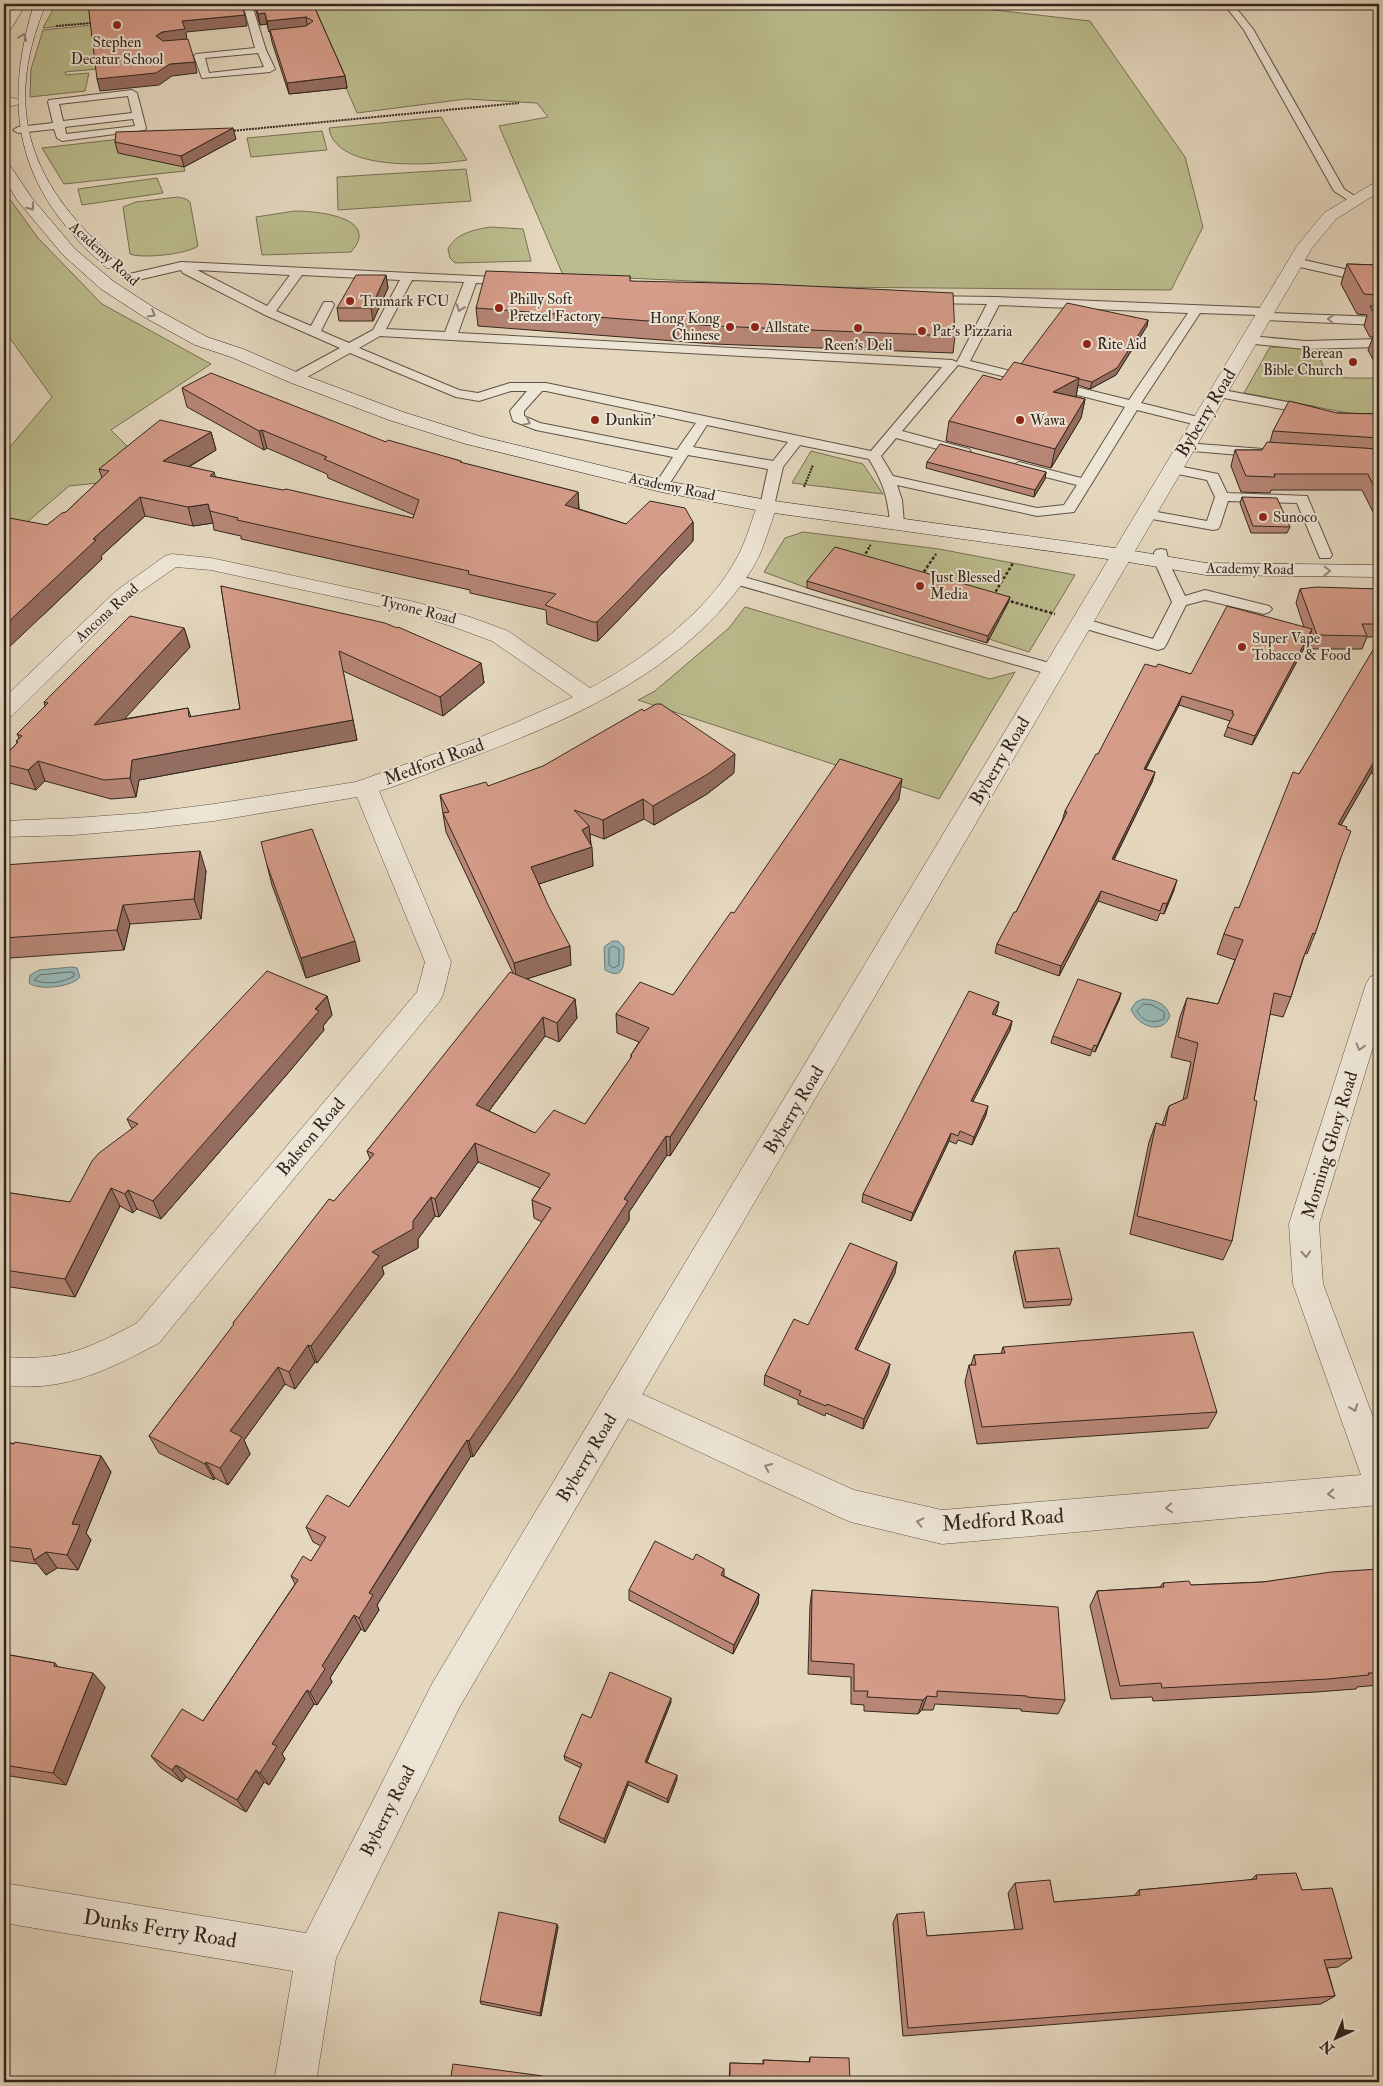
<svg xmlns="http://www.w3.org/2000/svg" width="1383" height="2086" font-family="'IM FELL Double Pica',serif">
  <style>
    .green { fill: #bbbc8d; stroke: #777156 }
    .water { fill: #97b8b7; stroke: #6f7e7a }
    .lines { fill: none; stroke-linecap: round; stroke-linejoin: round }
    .shore { stroke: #656f6a; stroke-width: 1 }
    .service-casing { stroke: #5f5246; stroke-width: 2 }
    .minor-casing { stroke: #5f5246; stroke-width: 1 }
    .tertiary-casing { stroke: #5f5246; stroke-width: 1 }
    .secondary-casing { stroke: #33261e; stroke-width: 1 }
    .path-far1 { stroke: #33261e; stroke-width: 2; stroke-dasharray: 2 1; stroke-linecap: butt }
    .path { stroke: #33261e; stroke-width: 2.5; stroke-dasharray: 3 2; stroke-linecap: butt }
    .service { fill: #ede5d5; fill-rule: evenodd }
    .minor { fill: #ede5d5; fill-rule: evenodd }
    .tertiary { fill: #ede5d5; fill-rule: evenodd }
    .secondary { fill: #ede5d5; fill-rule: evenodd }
    .wall { fill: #b78676; stroke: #33261e }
    .shaded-wall { fill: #956d60; stroke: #33261e }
    .building { fill: #d59c89; stroke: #33261e }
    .oneway { stroke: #90867a }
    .poi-dot { fill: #8f2418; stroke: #ede5d5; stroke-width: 2 }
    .labels { text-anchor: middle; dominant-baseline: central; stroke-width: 4; stroke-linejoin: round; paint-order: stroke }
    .far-poi-label { font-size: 15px; fill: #33261e; stroke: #ede5d5; text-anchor: start }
    .far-street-label { font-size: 15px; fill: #33261e; stroke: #ede5d5 }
    .street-label { font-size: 18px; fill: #33261e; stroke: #ede5d5 }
    .near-street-label { font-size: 21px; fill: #33261e; stroke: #ede5d5 }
  </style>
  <rect width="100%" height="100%" fill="#e4d7be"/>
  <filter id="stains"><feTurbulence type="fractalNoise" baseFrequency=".004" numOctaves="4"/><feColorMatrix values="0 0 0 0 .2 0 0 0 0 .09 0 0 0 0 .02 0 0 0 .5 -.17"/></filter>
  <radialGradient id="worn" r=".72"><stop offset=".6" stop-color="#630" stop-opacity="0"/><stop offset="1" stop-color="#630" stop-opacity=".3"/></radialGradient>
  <g class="green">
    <polygon points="56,4 90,4 92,23 43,28"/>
    <polygon points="310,4 942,4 1090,21 1185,157 1203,227 1171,290 820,287 563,275 499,126 548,117 537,103 466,99 357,113"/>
    <polygon points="92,25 97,69 65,72 66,75 89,73 85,91 30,97 31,69 43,30"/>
    <path d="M441,117L467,160C436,165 335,173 329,128Z"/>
    <polygon points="322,131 327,150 251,157 247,138"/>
    <polygon points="172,133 185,171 64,184 42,148"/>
    <polygon points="466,169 471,201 338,210 337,177"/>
    <polygon points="157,178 163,193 82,205 78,189"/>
    <polygon points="4,191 38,238 102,304 211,364 111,430 158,477 69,486 4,542 4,454 52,397 4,330"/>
    <path d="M178,197L186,199L190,202L198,246C188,254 142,259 130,254L123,207L136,202Z"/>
    <path d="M295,211C316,211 382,217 351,252L262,255L256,217Z"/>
    <path d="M490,227L523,229L531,261L455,263L450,258L448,249C456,233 474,230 490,227Z"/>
    <polygon points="1270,347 1315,347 1325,370 1346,378 1379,378 1379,415 1353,414 1244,393"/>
    <polygon points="811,451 863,464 883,494 792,483"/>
    <polygon points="803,532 939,549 1075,575 1029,652 989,639 834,554 807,588 764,572 785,538"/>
    <polygon points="745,607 990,679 1015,672 939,799 638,700 655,691 729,628"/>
  </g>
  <g class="water">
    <path d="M612,941H618L624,947C624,961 626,982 605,970L604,947Z"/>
    <path d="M72,967L77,968L80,977C72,987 39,991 29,983L30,975L39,970Z"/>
    <path d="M1143,999C1156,1000 1166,1003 1170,1016C1162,1036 1137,1026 1131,1009L1136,1002Z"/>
  </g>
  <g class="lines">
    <g class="shore">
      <polygon points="613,946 619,949 619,965 614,968 609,965 609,949"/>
      <path d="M71,972L74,973V976C63,983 46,985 34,980L40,975Z"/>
      <path d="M1144,1004L1152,1005L1164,1012V1019C1153,1024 1143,1022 1137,1011Z"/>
    </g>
    <defs>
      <g id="service">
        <path d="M243,4L252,5L266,50L275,69L270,72L202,78L194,56L196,54L255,48ZM258,53L264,67L209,73L205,58Z"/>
        <polygon points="1224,4 1233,4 1253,29 1344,189 1361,200 1359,202 1351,202 1334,191 1244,30"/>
        <path d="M132,90L137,93L146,128L145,130L62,141L57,138L54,129L18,133L13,130L18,127L53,123L48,102L49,100ZM128,96L132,113L63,121L59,104ZM133,119L135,126L66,134L65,127Z"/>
        <polygon points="1295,258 1353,271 1379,272 1379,280 1353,279 1291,265 1289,262 1291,259"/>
        <path d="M181,262L515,278L517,281L511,285L476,283L458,333L952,360L957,362L987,304L927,303L923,302L921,299L923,296L995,297L1266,308L1270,309L1272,313L1379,317V325L1263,320L1259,319L1257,315L1200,313L1141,403L1206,419L1208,422L1206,425L1201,426L1137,410L1074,512L1037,516L897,485L902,500L904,524L902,527H892L890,524C888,497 883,482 869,459L800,445L783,467L774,506L772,509H762L760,506L768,469L688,455L666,489H656L654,486L673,457L536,430L513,421L510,411L527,391H511L479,401L456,397L350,353L300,381H290L288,378L290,375L340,348L265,315L183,273L181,270L129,282L123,278L125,275ZM197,270L290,275L267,306ZM302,275L400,280L373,330L349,343L321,331L334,305L332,302H324L311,326L276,311ZM412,280L464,282L445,332L386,329ZM999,305L1188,313L1129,400L970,361ZM380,336L942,367L871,451L546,383H510L478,393L459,390L359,348ZM958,365L1125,407L1081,478L1019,462L1012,466L1014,469L1077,485L1064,505L1037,508L893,476L881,456L896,438L964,456L971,452L969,449L902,431ZM542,391H546L696,423L677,450L540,423L524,416V411ZM707,425L788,442L773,461L693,447Z"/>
        <polygon points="1249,336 1305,341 1379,339 1379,347 1305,349 1245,343 1243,340"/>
        <polygon points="1218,389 1314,407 1321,411 1314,415 1213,396 1211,393"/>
        <polygon points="1186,443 1263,449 1270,453 1263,457 1181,450 1179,447"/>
        <polygon points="1173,465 1218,474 1227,493 1307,496 1332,555 1330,558 1320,558 1297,503 1228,501 1220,526 1218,529 1213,530 1141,517 1139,514 1141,511 1146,510 1207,521 1215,497 1207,480 1168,472 1166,469 1168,466"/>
        <polygon points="1161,549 1166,550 1169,563 1185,596 1205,590 1269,606 1272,609 1269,612 1264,614 1205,600 1186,605 1166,645 1164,648 1158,650 1076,626 1074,623 1076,620 1082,618 1153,639 1172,602 1155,563 1154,553 1156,550"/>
        <polygon points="733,574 1060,666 1062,670 1060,674 1048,674 728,582 725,579 728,576"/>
      </g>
      <g id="minor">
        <polygon points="12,98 17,99 19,102 17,105 4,107 4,99"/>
        <path d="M767,500L774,502L777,506C769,527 764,550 752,569C686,673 564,723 453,764C428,773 404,784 379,791L451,962L443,995L439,1002L159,1343C108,1370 63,1393 4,1385V1357C63,1361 86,1350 137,1323L417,992L425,962L357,797L214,821L144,829L74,835L4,837V821L74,818L144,813L214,804L356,782L473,740L515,723L573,697L492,641L454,627L410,613L211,570L176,567L130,599L12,716L4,718V698L116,591L165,556L172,554L211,558L415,602L470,617L508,631L590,688C640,662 706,613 734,563C745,545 750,525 757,506L760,502Z"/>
        <polygon points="1379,974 1379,1027 1319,1224 1323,1284 1379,1433 1379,1505 942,1544 851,1522 839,1517 610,1410 606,1400 610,1390 622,1385 854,1490 942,1510 1361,1475 1293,1284 1289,1224 1366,984 1370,977"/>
      </g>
      <polygon id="tertiary" points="1379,182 1379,192 1336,219 1312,248 459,1708 336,1958 316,2082 274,2082 293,1971 4,1923 4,1883 306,1933 433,1682 1297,246 1324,213 1374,183"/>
      <g id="secondary">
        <polygon points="14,4 26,4 9,32 4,33 4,19"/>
        <path d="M34,4H46C0,113 33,189 119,262L121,265L119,268H107C20,193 0,115 34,4Z"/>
        <polygon points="4,163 9,164 31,197 75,249 113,281 156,309 207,337 243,349 301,374 403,412 479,436 661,480 767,500 1122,549 1206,563 1379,565 1379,577 1206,575 1122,561 767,512 661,492 466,444 389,420 289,382 231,357 195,345 144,317 101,289 63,255 17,200 4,178"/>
      </g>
    </defs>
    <use href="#service" class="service-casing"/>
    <use href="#minor" class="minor-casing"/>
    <use href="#tertiary" class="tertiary-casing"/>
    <use href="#secondary" class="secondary-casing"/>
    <g class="path-far1">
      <polyline points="56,26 92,23"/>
      <polyline points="231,131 519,103"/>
      <polyline points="804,487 813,465"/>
      <polyline points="868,549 871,544"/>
    </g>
    <g class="path">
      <polyline points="863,558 869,548"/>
      <polyline points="921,576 936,554"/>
      <polyline points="993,596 1013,563"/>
      <polyline points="1006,600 1055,614"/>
    </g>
    <use href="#service" class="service"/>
    <use href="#minor" class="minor"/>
    <use href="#tertiary" class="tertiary"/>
    <use href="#secondary" class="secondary"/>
  </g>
  <g class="wall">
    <polygon points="254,4 313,4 345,76 347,88 289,94 272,42 270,32 269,32 267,24 260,25"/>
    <polygon points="236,139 184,167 118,153 115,142"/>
    <polygon points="1378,235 1379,235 1379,254 1375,246"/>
    <polygon points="1347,264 1379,265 1379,371 1368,350 1373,337 1370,337 1364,326 1367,315 1357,314 1341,284"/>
    <polygon points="386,275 388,288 373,321 339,321 337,308"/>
    <polygon points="630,276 630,281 955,336 953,353 714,344 478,326 476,308"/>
    <polygon points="1148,320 1147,326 1116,375 1090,389 1078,385 1076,397 1085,399 1081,418 1051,468 946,441 949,421 1001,380"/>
    <polygon points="182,388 386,442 461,461 462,463 578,492 579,509 626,524 693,522 693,541 626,612 598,641 594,641 547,624 546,610 470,593 470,590 241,539 241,536 214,530 213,523 193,526 145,516 101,556 102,559 40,618 47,525 66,512 102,478 99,469 211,432 216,450 189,467 216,477 413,518 414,515 328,478 327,474 267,448 264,450 187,407"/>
    <polygon points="1337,413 1379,414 1379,516 1375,516 1362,490 1271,490 1270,493 1241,492 1231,466 1235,450 1262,450 1270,442 1273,431"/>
    <polygon points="927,462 1046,472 1045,479 1034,497 926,468"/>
    <polygon points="1242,497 1290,527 1287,533 1251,533 1240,503"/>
    <polygon points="807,581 1010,597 1008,603 987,643 807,588"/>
    <polygon points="221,586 481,663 484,683 443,716 343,671 357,740 139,780 136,797 111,799 45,781 36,790 6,782 4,776 4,757 17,743 16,741 19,738 17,734 45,706 44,702 184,628 190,647 124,719 188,708 191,717 240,709"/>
    <polygon points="1300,589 1379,589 1379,637 1367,637 1362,649 1312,649 1309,639 1252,745 1224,736 1230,721 1179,705 1146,769 1155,772 1152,782 1114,860 1174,890 1164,914 1160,913 1157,921 1098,901 1059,976 995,953 997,944 1016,912 1062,821 1065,811 1098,754 1156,667 1191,674 1304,627 1296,603"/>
    <polygon points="1379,653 1379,766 1375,774 1371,773 1341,825 1340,860 1315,934 1307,954 1305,953 1291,997 1283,1017 1270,1014 1254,1100 1232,1241 1223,1260 1130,1234 1149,1142 1156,1123 1162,1125 1169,1106 1183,1100 1191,1062 1171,1057 1180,1017 1187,998 1218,1004 1235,960 1217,954 1224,934 1239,908 1299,774"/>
    <polygon points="734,773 707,794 654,825 644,819 604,839 590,834 593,866 539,884 571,965 526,979 575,999 577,1018 559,1042 545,1036 489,1111 535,1133 585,1124 631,1058 631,1055 639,1042 617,1033 616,1014 673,995 734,913 899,799 670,1156 667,1155 629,1212 629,1220 519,1390 473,1457 471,1456 433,1515 377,1605 379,1610 365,1632 361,1629 330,1678 332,1682 317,1705 314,1704 282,1754 285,1759 269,1785 264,1782 246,1812 186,1777 182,1782 161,1768 151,1756 203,1721 295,1584 291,1576 311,1561 321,1546 313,1542 306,1527 349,1507 542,1222 534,1218 532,1200 540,1188 478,1162 439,1217 435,1216 418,1239 418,1248 382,1267 384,1274 317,1363 315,1362 295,1389 285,1384 244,1440 250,1454 228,1485 215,1478 214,1480 159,1453 149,1436 234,1325 233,1323 370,1159 367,1151 513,973 446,832 440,795 488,786"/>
    <polygon points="4,865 206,871 201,919 130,924 124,950 10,958 4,984"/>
    <polygon points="267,865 360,961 306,978 272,885"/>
    <polygon points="1121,993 1119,1000 1095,1052 1092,1051 1090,1056 1051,1043 1053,1036"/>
    <polygon points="327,996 332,1015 323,1026 324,1030 289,1072 161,1219 137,1209 133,1213 120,1206 75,1297 4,1286 4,1186 10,1193 70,1202 132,1129 127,1119"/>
    <polygon points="997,1011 995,1015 1012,1021 1010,1030 973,1101 986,1115 972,1145 958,1140 956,1144 949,1141 911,1221 862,1202 863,1194"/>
    <polygon points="1015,1251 1072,1299 1070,1305 1024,1308 1013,1257"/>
    <polygon points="895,1273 857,1350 888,1374 863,1429 826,1413 825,1416 798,1404 798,1400 764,1385 765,1375 808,1325"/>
    <polygon points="1003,1347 1217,1412 1208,1428 977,1444 965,1382 969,1365 971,1365 974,1355 1001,1354"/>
    <polygon points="4,1442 101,1456 111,1472 86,1533 91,1540 78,1570 57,1568 46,1575 38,1564 4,1560"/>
    <polygon points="693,1560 724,1569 724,1576 759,1594 758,1604 733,1654 629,1600 629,1590"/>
    <polygon points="1379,1569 1379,1685 1357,1687 1356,1689 1316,1692 1153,1701 1152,1697 1111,1699 1090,1606 1097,1591 1160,1587 1163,1583 1191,1585 1263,1582"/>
    <polygon points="812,1590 1065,1700 1058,1714 1021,1711 1021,1709 935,1704 933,1710 922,1710 918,1714 864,1711 864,1705 851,1704 851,1677 808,1674 810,1605"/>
    <polygon points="4,1654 55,1663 58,1667 105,1687 66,1785 4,1775"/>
    <polygon points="671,1702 647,1762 677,1779 668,1803 628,1785 605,1843 560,1822 559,1818 581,1768 565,1760 564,1756 591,1718"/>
    <polygon points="1256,1875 1302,1890 1352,1958 1338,1967 1327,1968 1335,1996 1321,2004 903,2036 893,1923 897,1914 927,1936 1015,1930 1008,1893 1015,1883 1054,1902 1134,1896 1139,1890 1251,1880"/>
    <polygon points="558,1927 541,2016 481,2004 480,2001"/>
    <polygon points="810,2057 850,2082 729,2082 730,2063 763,2064 763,2060 809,2062"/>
  </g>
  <g class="shaded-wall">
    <polygon points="265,13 267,24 260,25 258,14"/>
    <polygon points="245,15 247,26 186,32 187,41 165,43 156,36 182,21"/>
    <polygon points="306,17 308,28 269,32 267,21"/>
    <polygon points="195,62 197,73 172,76 159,85 100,91 97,79 170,64"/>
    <polygon points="345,76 347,88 289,94 287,83"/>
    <polygon points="233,128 236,139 184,167 181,156"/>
    <polygon points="386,275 388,288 373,321 371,308"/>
    <polygon points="1148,320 1147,326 1116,375 1090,389 1092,382"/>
    <polygon points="1079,378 1076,397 1053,392"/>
    <polygon points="1085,399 1081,418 1051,468 1055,449"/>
    <polygon points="262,430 267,448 264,450 259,431"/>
    <polygon points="211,432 216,450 168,479 163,461"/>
    <polygon points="214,472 219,491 210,476"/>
    <polygon points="1046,472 1045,479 1034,497 1035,490"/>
    <polygon points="578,492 579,511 565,505"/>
    <polygon points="140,497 145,516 101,556 102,559 4,652 4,626 93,539"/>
    <polygon points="208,504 213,523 193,526 188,507"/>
    <polygon points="693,522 693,541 626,612 598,641 597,622"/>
    <polygon points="1010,597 1008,603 987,643 988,636"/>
    <polygon points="184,628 190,647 101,745 94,725"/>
    <polygon points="1312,629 1309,639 1252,745 1255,736"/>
    <polygon points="481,663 484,683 443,716 440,697"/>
    <polygon points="1182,696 1179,705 1141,778 1144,769"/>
    <polygon points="353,720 357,740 139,780 136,797 130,778 132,760"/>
    <polygon points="1379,753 1371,773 1330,844 1338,824"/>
    <polygon points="735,754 734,773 707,794 654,825 653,806"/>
    <polygon points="38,761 45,781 36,790 28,770"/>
    <polygon points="1155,772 1152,782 1109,869 1112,859"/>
    <polygon points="902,779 899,799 670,1156 670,1137"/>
    <polygon points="643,799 644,819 604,839 603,820"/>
    <polygon points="589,826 591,846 582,830"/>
    <polygon points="592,847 593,866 533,886 531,867"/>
    <polygon points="200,851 206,871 201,919 194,899"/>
    <polygon points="1177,880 1174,890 1164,914 1167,904"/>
    <polygon points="1101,891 1098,901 1059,976 1061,966"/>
    <polygon points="123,905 130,924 124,950 117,930"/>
    <polygon points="355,941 360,961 306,978 301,958"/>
    <polygon points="4,946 10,958 4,984"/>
    <polygon points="570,946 571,965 517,982 514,963"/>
    <polygon points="1121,993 1119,1000 1095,1052 1097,1046"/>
    <polygon points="327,996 332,1015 323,1026 324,1030 289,1072 161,1219 153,1201"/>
    <polygon points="575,999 577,1018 559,1042 557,1023"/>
    <polygon points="999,1002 997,1011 991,1023 992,1014"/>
    <polygon points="543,1017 545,1036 479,1124 476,1105"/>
    <polygon points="1012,1021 1010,1030 969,1109 971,1101"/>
    <polygon points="988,1106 986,1115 972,1145 974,1137"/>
    <polygon points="951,1133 949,1141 911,1221 913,1213"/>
    <polygon points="666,1136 667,1155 629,1212 629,1220 519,1390 473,1457 469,1441 624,1199"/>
    <polygon points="475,1143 478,1162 439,1217 435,1199"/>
    <polygon points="6,1187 17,1205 4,1194 4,1191"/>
    <polygon points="111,1188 120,1206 75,1297 65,1279"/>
    <polygon points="128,1190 137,1209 133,1213 125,1194"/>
    <polygon points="431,1197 435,1216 418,1239 418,1248 382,1267 384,1274 317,1363 311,1346 372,1252 413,1221"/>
    <polygon points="897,1262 895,1273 853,1359 855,1349"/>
    <polygon points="308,1345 315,1362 295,1389 289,1372"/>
    <polygon points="890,1364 888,1374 863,1429 864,1419"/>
    <polygon points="278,1367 285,1384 244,1440 250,1454 228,1485 220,1468 230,1431"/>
    <polygon points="467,1440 471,1456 377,1605 379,1610 365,1632 359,1618 369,1593"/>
    <polygon points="101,1456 111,1472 86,1533 91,1540 78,1570 67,1555 72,1524"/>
    <polygon points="206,1462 215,1478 214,1480 205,1464"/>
    <polygon points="46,1552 57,1568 46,1575 34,1560"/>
    <polygon points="759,1594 758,1604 733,1654 734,1645"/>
    <polygon points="354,1615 361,1629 330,1678 332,1682 317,1705 310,1692 322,1666"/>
    <polygon points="93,1673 105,1687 66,1785 53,1773"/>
    <polygon points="307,1690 314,1704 282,1754 285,1759 269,1785 260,1773 272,1744"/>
    <polygon points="927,1696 922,1710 918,1714 923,1700"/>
    <polygon points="671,1698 671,1702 645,1766 645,1762"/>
    <polygon points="176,1765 186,1777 182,1782 172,1770"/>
    <polygon points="256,1770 264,1782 246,1812 237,1800"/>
    <polygon points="677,1775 677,1779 668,1803 667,1799"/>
    <polygon points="628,1781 628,1785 605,1843 604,1839"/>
    <polygon points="557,1924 558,1927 541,2016 540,2013"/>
  </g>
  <g class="building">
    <polygon points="88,4 166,4 171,6 190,4 241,4 245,15 182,21 185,29 162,32 156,36 163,41 188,39 195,62 170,64 156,73 97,79"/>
    <polygon points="255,4 313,4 345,76 287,83 270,30 306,26 313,21 306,17 267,21 265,13 258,14"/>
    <polygon points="233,128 181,156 115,142 116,132"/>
    <polygon points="1347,264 1379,265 1379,295 1364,294"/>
    <polygon points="486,271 630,276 630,281 767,284 953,293 955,336 715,326 476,308"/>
    <polygon points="356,275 386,275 371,308 337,308"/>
    <polygon points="1067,303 1148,320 1117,368 1092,382 1079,379 1079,378 1021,364"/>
    <polygon points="1370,306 1379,306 1379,317 1376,317"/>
    <polygon points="1375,329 1379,329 1379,337"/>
    <polygon points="1014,362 1079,378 1053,392 1085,399 1055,449 949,421 983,375 1001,380"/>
    <polygon points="211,373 386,442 388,440 461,461 460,462 578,492 565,505 626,524 650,501 685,508 693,522 626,593 597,622 593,622 545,605 556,594 468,574 469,571 237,520 238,518 210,511 208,504 188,507 140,497 93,539 96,540 4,626 4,517 47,525 62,513 66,512 109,471 99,469 160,420 211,432 163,461 214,472 210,476 283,490 286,489 413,518 419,500 324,459 327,457 262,430 259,431 182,388"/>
    <polygon points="1289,401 1337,413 1379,414 1379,438 1273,431"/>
    <polygon points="1267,442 1379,449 1379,498 1368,474 1274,474 1275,477 1246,476 1235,450 1262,450"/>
    <polygon points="940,444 1046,472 1035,490 927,462"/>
    <polygon points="1242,497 1277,498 1290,527 1253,526"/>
    <polygon points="835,547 1010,597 988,636 807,581"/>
    <polygon points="221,586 385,623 397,628 398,627 481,663 440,697 339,651 353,720 132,760 130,778 104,780 38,761 28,770 4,764 4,757 18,742 16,741 22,736 17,734 48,703 44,702 130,616 184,628 94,725 188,708 189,717 240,709"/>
    <polygon points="1316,587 1379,589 1379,624 1362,624 1367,636 1317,635 1300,589"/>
    <polygon points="1227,606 1312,629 1255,736 1227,727 1234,714 1232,714 1233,711 1182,696 1144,769 1155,772 1112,859 1177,880 1167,904 1163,903 1160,911 1101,891 1061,966 997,944 1014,912 1016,912 1067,812 1065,811 1096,754 1098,754 1145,664 1156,667 1158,664 1191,674"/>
    <polygon points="1376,645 1379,653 1379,753 1338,824 1347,827 1346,829 1351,831 1340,860 1315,934 1313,933 1302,961 1291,997 1274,993 1254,1100 1257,1101 1232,1241 1137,1216 1156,1123 1165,1126 1169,1106 1187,1098 1198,1043 1178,1037 1187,998 1218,1004 1243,940 1224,934 1235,907 1239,908 1293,772 1299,774"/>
    <polygon points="656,704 661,704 735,754 708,774 653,806 643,799 603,820 574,810 589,826 582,830 592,847 531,867 549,907 570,946 514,963 443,813 449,812 440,795 486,782 488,786 543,766 642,709 644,711"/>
    <polygon points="840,759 902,779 670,1137 666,1136 624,1199 628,1201 516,1373 469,1441 467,1440 428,1499 369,1593 373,1595 359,1618 354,1615 322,1666 325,1669 310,1692 307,1690 272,1744 277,1746 260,1773 256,1770 237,1800 176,1765 172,1770 151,1756 182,1709 203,1721 298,1580 291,1576 303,1556 311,1561 326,1537 306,1527 327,1495 349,1507 551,1208 532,1200 550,1174 475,1143 435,1199 431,1197 413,1221 413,1229 372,1252 379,1256 311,1346 308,1345 289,1372 278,1367 230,1431 242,1437 220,1468 206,1462 205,1464 149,1436 234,1324 233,1323 322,1208 329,1199 334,1201 374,1154 367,1151 510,972 575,999 557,1023 543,1017 476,1105 535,1133 554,1110 585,1124 632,1056 631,1055 649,1028 616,1014 640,982 673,995 731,912 734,913"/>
    <polygon points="312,829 355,941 301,958 267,865 261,842"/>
    <polygon points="200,851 194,899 123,905 117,930 4,938 4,865"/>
    <polygon points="267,971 327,996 315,1009 319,1011 283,1053 153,1201 128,1190 125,1194 111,1188 65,1279 4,1270 4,1192 70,1202 92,1161 99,1153 138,1124 127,1119"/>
    <polygon points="1078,979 1121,993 1097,1046 1094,1045 1092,1050 1053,1036"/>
    <polygon points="969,991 999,1002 992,1014 1012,1021 971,1101 988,1106 974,1137 960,1131 958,1136 951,1133 913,1213 863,1194"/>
    <polygon points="850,1243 897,1262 855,1349 890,1364 864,1419 827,1404 826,1406 799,1395 801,1391 765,1375 794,1319 808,1325"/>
    <polygon points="1059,1248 1072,1299 1026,1302 1015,1251"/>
    <polygon points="1193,1332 1217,1412 982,1427 969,1365 976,1365 974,1355 1005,1353 1003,1347"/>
    <polygon points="4,1442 14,1444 15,1442 101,1456 72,1524 80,1525 67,1555 46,1552 34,1560 31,1549 4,1546"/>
    <polygon points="655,1541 693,1560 696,1554 724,1569 721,1575 759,1594 734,1645 629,1590"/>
    <polygon points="1379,1569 1379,1673 1368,1673 1369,1675 1328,1679 1162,1688 1161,1683 1120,1686 1097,1591 1164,1587 1163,1583 1189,1581 1191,1585 1263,1582 1331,1572"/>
    <polygon points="812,1590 1058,1607 1065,1700 1027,1697 1027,1696 937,1691 937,1697 927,1696 923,1700 867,1697 868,1691 854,1691 854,1664 811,1661"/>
    <polygon points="4,1654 55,1663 54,1666 93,1673 53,1773 4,1765"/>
    <polygon points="610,1672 671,1698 645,1762 677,1775 667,1799 628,1781 604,1839 559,1818 582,1764 564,1756 582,1714 591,1718"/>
    <polygon points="1296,1873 1302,1890 1332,1888 1352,1958 1324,1960 1335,1996 908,2028 897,1914 924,1912 927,1936 1023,1929 1015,1883 1050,1880 1054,1902 1140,1895 1139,1890 1257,1879 1256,1875"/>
    <polygon points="499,1912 557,1924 540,2013 480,2001"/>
    <polygon points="810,2057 849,2058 850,2082 730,2082 730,2063 764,2064 763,2060 810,2062"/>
    <polygon points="453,2064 543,2076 542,2082 450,2082"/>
  </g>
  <defs><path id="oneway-chevron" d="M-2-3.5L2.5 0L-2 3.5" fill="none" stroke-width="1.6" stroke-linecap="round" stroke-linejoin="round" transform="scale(1.25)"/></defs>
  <g class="oneway">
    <use href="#oneway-chevron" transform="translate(23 37) rotate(-69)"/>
    <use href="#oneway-chevron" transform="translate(31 207) rotate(52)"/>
    <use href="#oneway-chevron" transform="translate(460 308) rotate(110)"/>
    <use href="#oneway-chevron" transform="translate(152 314) rotate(31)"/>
    <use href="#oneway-chevron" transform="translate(1331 319) rotate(-177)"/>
    <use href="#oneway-chevron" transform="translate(527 422) rotate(26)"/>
    <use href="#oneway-chevron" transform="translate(1327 571) rotate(1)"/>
    <use href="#oneway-chevron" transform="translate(1360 1047) rotate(107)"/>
    <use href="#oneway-chevron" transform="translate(1306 1254) rotate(87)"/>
    <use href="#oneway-chevron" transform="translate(1354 1408) rotate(70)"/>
    <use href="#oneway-chevron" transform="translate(768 1467) rotate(-155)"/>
    <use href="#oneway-chevron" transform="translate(1331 1494) rotate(175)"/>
    <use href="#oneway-chevron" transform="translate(1169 1508) rotate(175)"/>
    <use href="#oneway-chevron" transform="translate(920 1522) rotate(-167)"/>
  </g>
  <g class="poi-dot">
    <circle cx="117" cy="25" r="5"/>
    <circle cx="350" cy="301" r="5"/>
    <circle cx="499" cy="308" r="5"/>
    <circle cx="730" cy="327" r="5"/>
    <circle cx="755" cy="327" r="5"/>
    <circle cx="858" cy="328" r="5"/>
    <circle cx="922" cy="331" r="5"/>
    <circle cx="1087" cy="344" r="5"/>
    <circle cx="1353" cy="362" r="5"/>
    <circle cx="595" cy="420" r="5"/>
    <circle cx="1020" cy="420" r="5"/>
    <circle cx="1263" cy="517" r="5"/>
    <circle cx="920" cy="586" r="5"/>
    <circle cx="1242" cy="647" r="5"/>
  </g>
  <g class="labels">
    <g class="far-poi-label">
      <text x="117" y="42" text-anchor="middle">Stephen<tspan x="117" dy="17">Decatur School</tspan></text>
      <text x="509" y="299">Philly Soft<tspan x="509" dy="17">Pretzel Factory</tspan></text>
      <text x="360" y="301">Trumark FCU</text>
      <text x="720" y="318" text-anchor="end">Hong Kong<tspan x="720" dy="17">Chinese</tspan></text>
      <text x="765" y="327">Allstate</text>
      <text x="932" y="331">Pat's Pizzaria</text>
      <text x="1097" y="344">Rite Aid</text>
      <text x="858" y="345" text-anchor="middle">Reen's Deli</text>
      <text x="1343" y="353" text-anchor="end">Berean<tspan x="1343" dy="17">Bible Church</tspan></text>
      <text x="605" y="420">Dunkin'</text>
      <text x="1030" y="420">Wawa</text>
      <text x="1273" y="517">Sunoco</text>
      <text x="930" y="577">Just Blessed<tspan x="930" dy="17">Media</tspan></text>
      <text x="1252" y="638">Super Vape<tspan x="1252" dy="17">Tobacco &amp; Food</tspan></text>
    </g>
    <g class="far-street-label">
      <text transform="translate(104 254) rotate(42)">Academy Road</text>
      <text transform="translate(672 487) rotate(12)">Academy Road</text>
      <text transform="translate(1250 569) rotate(1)">Academy Road</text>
      <text transform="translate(418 610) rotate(14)">Tyrone Road</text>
      <text transform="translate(107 613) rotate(-42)">Ancona Road</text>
    </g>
    <g class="street-label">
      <text transform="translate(1206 413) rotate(-59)">Byberry Road</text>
      <text transform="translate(1000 761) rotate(-59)">Byberry Road</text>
      <text transform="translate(434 762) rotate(-20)">Medford Road</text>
      <text transform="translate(794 1110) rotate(-59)">Byberry Road</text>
      <text transform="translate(311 1137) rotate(-50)">Balston Road</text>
      <text transform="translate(1330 1145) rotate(-73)">Morning Glory Road</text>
      <text transform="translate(587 1458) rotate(-59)">Byberry Road</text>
      <text transform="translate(388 1811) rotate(-63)">Byberry Road</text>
    </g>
    <g class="near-street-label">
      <text transform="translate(1003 1520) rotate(-4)">Medford Road</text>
      <text transform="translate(160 1929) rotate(9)">Dunks Ferry Road</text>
    </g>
  </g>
  <rect width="1383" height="2086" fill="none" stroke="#e4d7be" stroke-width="20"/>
  <rect x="5" y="5" width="1373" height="2076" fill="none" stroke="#33261e" stroke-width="2.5"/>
  <rect x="10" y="10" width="1363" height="2066" fill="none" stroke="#33261e"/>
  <g transform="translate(1336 2038) rotate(224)" stroke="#ede5d5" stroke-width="4" paint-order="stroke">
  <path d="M0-4L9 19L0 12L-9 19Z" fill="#33261e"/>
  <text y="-8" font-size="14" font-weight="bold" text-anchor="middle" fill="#33261e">N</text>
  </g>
  <rect width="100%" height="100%" filter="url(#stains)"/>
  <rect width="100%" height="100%" fill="url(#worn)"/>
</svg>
